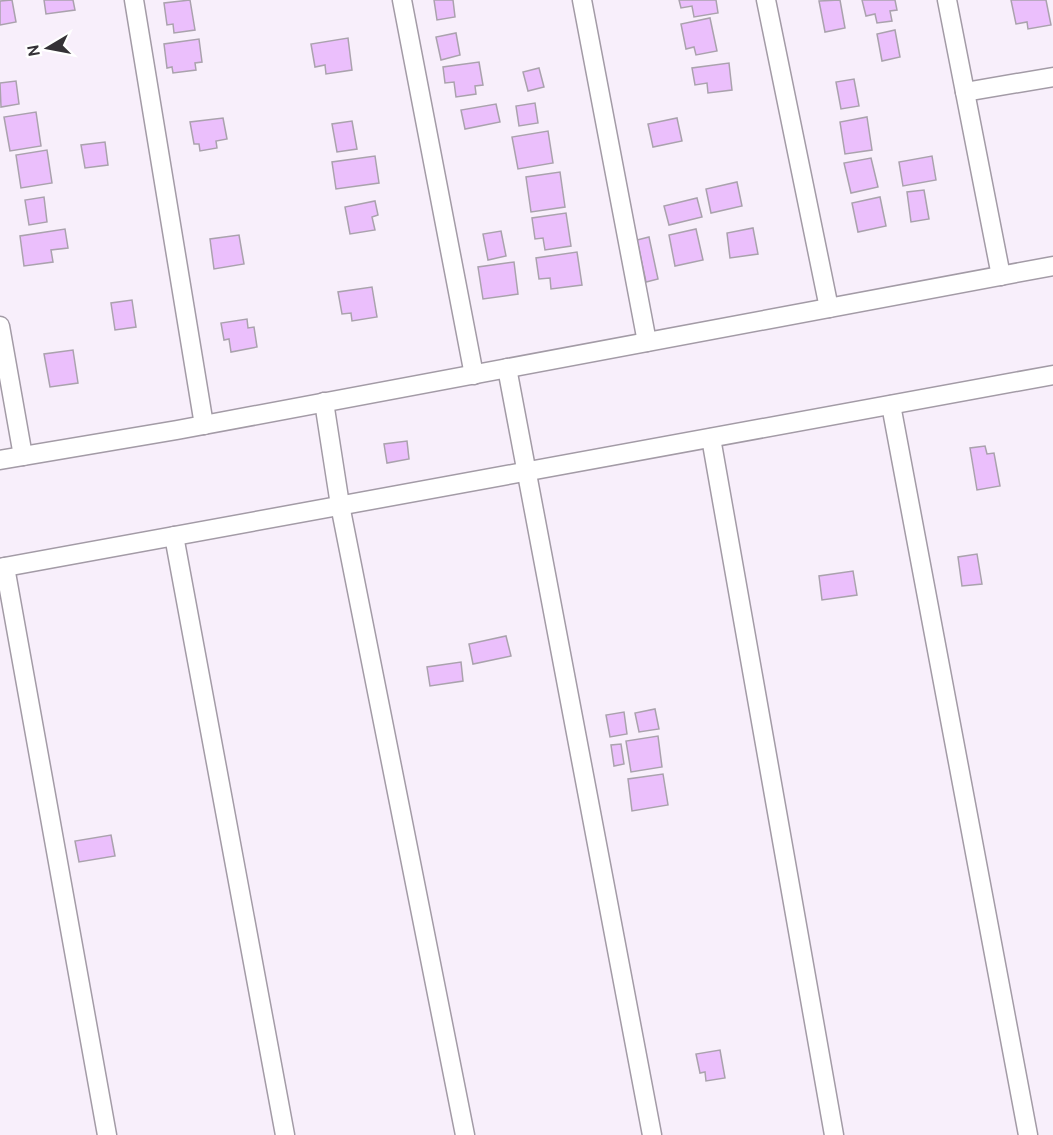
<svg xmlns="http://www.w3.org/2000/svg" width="1053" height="1135" font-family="Cabin,sans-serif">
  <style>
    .building { fill: #ebbffc; stroke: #aaa2ad; stroke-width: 1.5 }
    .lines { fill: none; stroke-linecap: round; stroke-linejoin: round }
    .minor-casing { stroke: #a39ba6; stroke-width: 21 }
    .minor { stroke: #fff; stroke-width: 18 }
  </style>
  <rect width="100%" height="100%" fill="#f8effb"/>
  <g class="building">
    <polygon points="12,0 16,22 0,25 0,1"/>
    <polygon points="44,0 73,0 75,10 46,14"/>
    <polygon points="190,0 195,30 174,33 173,24 167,25 164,3"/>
    <polygon points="434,0 453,0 455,17 437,20"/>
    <polygon points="679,0 716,0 718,13 694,17 692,6 681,8"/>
    <polygon points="840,0 845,28 825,32 819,1"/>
    <polygon points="862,0 895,0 897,10 890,11 892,21 877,23 875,14 866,16"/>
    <polygon points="1011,0 1046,0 1051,25 1028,29 1027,22 1016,24"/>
    <polygon points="710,18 717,51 696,55 694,47 686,49 681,24"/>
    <polygon points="895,30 900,57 882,61 877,34"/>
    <polygon points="456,33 460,55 441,60 436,37"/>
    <polygon points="348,38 352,70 326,74 325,65 315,67 311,44"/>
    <polygon points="199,39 202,62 195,63 196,70 173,73 172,67 167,68 164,44"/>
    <polygon points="479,62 483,85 475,86 476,94 456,97 454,82 445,83 443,67"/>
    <polygon points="729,63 732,90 708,93 707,83 695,85 692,68"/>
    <polygon points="539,68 544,87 528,91 523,72"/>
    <polygon points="854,79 859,106 841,109 836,82"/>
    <polygon points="16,81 19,104 1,107 0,83"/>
    <polygon points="535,103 538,123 519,126 516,106"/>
    <polygon points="496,104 500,122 465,129 461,110"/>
    <polygon points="36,112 41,146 10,151 4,117"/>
    <polygon points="867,117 872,150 845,154 840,122"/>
    <polygon points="223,118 227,139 216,141 217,148 200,151 199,144 194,144 190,122"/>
    <polygon points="677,118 682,141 653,147 648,124"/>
    <polygon points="352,121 357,149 337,152 332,124"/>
    <polygon points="548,131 553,163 518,169 512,137"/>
    <polygon points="105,142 108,165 85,168 81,145"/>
    <polygon points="47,150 52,183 21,188 16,155"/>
    <polygon points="375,156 379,183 336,189 332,162"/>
    <polygon points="932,156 936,180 903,186 899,162"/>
    <polygon points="871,158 878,187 851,193 844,163"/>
    <polygon points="560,172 565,207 531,212 526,177"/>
    <polygon points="737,182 742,206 711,213 706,189"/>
    <polygon points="924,190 929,219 911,222 907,192"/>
    <polygon points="44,197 47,222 29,225 25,200"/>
    <polygon points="880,197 886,226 858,232 852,203"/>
    <polygon points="697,198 702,217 669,225 664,206"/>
    <polygon points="375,201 378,215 372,217 375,230 350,234 345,207"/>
    <polygon points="566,213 571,246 545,250 543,238 535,239 532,218"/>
    <polygon points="753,228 758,254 730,258 727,233"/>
    <polygon points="65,229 68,248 51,250 53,262 24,266 20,236"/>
    <polygon points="696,229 703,260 675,266 669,235"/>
    <polygon points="501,231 506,256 488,260 483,234"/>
    <polygon points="239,235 244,264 214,269 210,239"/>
    <polygon points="649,237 658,279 646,282 637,240"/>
    <polygon points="577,252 582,285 551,289 550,278 539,279 536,258"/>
    <polygon points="514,262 518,294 483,299 478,267"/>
    <polygon points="372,287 377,317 352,321 351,313 342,314 338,292"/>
    <polygon points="132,300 136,327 115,330 111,303"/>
    <polygon points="247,319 248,328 254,327 257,347 231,352 229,339 224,340 221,323"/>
    <polygon points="73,350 78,383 50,387 44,354"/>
    <polygon points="407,441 409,459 387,463 384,444"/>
    <polygon points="985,446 987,454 994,453 1000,486 977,490 970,448"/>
    <polygon points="977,554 982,584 962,586 958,557"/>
    <polygon points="853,571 857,595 822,600 819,576"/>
    <polygon points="506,636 511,656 473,664 469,644"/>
    <polygon points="461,662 463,681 430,686 427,667"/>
    <polygon points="655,709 659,729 639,732 635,713"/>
    <polygon points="624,712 627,734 610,737 606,715"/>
    <polygon points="658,736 662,767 631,772 626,741"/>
    <polygon points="621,744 624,764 614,766 611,745"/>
    <polygon points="663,774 668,805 632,811 628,779"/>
    <polygon points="111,835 115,856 79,862 75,841"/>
    <polygon points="720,1050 725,1078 706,1081 705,1072 700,1073 696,1054"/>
  </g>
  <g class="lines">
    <defs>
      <g id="minor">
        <polyline points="134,0 204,425"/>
        <polyline points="402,0 474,375"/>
        <polyline points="582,0 647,342"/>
        <polyline points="766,0 829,308"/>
        <polyline points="947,0 1001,276"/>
        <polyline points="965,92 1053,77"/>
        <polyline points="0,326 23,456"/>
        <polyline points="507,368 652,1135"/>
        <polyline points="324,402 340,505 465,1135"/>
        <polyline points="891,405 1028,1135"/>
        <polyline points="711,438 834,1135"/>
        <polyline points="0,460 177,430 1053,266"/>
        <polyline points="174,536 285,1135"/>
        <polyline points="5,567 107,1135"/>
        <polyline points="0,568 1053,375"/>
      </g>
    </defs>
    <use href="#minor" class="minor-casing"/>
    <use href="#minor" class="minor"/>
  </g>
  <g transform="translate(48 48) rotate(260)" stroke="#ffffff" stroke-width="4.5" paint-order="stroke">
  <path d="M0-4.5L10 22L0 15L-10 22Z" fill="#343136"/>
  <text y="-9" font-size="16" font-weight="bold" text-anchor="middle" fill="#343136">N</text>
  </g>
</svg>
